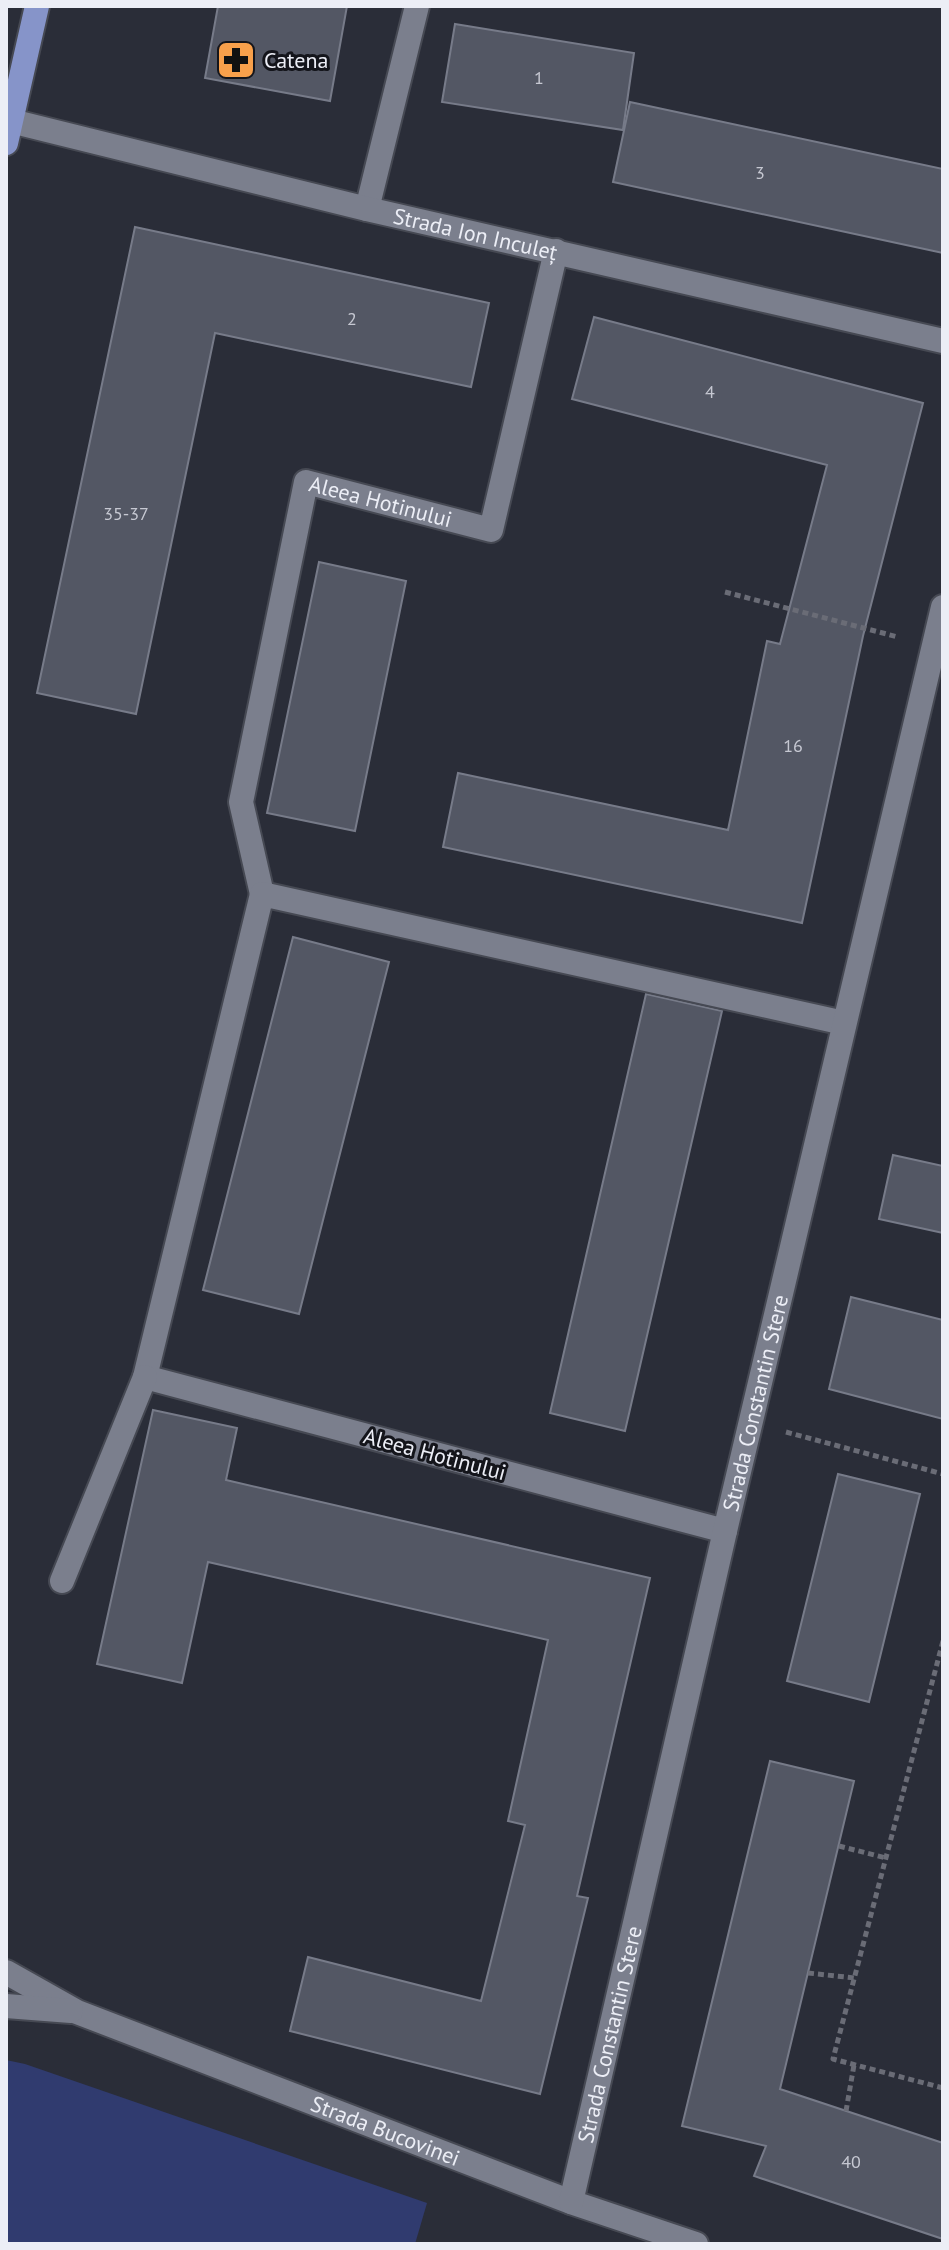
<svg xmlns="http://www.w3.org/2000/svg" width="949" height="2250" font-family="'PT Sans',sans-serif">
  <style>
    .green { fill: #303b6f }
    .building { fill: #535764; stroke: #777b89; stroke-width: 2 }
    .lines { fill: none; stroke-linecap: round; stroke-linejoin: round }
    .lane-casing { stroke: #464953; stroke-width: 28 }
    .street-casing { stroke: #464953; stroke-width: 28 }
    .primary-casing { stroke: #464953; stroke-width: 28 }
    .path { stroke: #6a6c76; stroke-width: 5; stroke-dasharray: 6 4; stroke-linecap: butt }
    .lane { stroke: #7b7f8d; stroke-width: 24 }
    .street { stroke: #7b7f8d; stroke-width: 24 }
    .primary { stroke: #8694c9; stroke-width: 24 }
    .labels { text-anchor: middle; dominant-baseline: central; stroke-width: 6; stroke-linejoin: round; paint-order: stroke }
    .number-label { font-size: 18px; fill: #c6c8d2 }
    .poi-label { font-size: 22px; fill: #eceef6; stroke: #14151b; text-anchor: start }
    .street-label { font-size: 22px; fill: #eceef6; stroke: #14151b }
  </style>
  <rect width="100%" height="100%" fill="#2a2d38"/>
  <polygon class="green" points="6,2060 25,2064 427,2203 415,2244 6,2244"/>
  <g class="building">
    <polygon points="218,6 347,6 330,101 205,78"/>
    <polygon points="455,24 634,53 623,130 442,102"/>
    <polygon points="630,102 943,169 943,253 613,182"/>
    <polygon points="135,227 489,303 471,387 215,333 136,714 37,693"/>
    <polygon points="594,317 923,403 863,636 802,923 443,847 458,773 728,830 767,641 780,644 827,465 572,399"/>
    <polygon points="319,562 406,581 355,831 267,813"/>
    <polygon points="293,937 389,962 299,1314 203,1290"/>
    <polygon points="646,994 722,1011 625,1431 550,1413"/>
    <polygon points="893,1155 943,1166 943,1233 879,1219"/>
    <polygon points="851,1297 943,1320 943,1419 829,1389"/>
    <polygon points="153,1410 237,1428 226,1480 650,1578 577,1896 588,1898 540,2094 290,2031 308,1957 481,2001 525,1825 508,1821 548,1640 208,1562 182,1683 97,1664"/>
    <polygon points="838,1474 920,1494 869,1702 787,1681"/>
    <polygon points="770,1761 854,1781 780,2089 943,2143 943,2239 754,2176 766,2146 682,2126"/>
  </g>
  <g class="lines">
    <defs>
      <g id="lane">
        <polyline points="367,209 417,6"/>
        <path id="s1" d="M262,894L241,802L306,482L491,530L556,251"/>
        <polyline points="725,1531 145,1377 262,894 844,1023"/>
        <polyline points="62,1581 145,1377"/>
      </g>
      <g id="street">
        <path id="s2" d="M11,121L367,209L943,341"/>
        <path id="s3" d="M6,1972L77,2012L571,2202L696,2244"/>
        <polyline points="6,2006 71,2011"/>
        <path id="s4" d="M571,2202L725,1531L943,607"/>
      </g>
      <polyline id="primary" points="6,143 37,6"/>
    </defs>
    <use href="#lane" class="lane-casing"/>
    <use href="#street" class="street-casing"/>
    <use href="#primary" class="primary-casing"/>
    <g class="path">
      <polyline points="725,592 898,637"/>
      <polyline points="786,1432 943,1474"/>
      <polyline points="943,1641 833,2059 943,2088"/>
      <polyline points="839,1846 886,1858"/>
      <polyline points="808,1973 855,1978"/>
      <polyline points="846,2111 854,2065"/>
    </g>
    <use href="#lane" class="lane"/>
    <use href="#street" class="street"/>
    <use href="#primary" class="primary"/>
  </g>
  <defs>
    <symbol id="pharmacy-square" viewBox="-11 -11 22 22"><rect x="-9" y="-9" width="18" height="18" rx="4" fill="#f8a04b" stroke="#14151b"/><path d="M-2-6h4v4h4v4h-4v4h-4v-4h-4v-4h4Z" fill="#111"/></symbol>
  </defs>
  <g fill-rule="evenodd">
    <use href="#pharmacy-square" x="214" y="38" width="44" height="44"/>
  </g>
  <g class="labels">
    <g class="number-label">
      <text x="539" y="77">1</text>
      <text x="760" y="172">3</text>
      <text x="352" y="318">2</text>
      <text x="710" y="391">4</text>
      <text x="126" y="513">35-37</text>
      <text x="793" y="745">16</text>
      <text x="851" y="2161">40</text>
    </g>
    <g class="poi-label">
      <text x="264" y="60">Catena</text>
    </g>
    <g class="street-label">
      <text stroke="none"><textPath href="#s2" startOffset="478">Strada Ion Inculeț</textPath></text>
      <text stroke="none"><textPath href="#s1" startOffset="498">Aleea Hotinului</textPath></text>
      <text stroke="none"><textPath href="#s4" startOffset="820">Strada Constantin Stere</textPath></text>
      <text transform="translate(435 1454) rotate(15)">Aleea Hotinului</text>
      <text stroke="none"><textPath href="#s4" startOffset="172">Strada Constantin Stere</textPath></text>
      <text stroke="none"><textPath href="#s3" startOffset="412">Strada Bucovinei</textPath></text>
    </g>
  </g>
  <rect width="949" height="2250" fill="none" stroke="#eceef6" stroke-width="16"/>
</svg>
